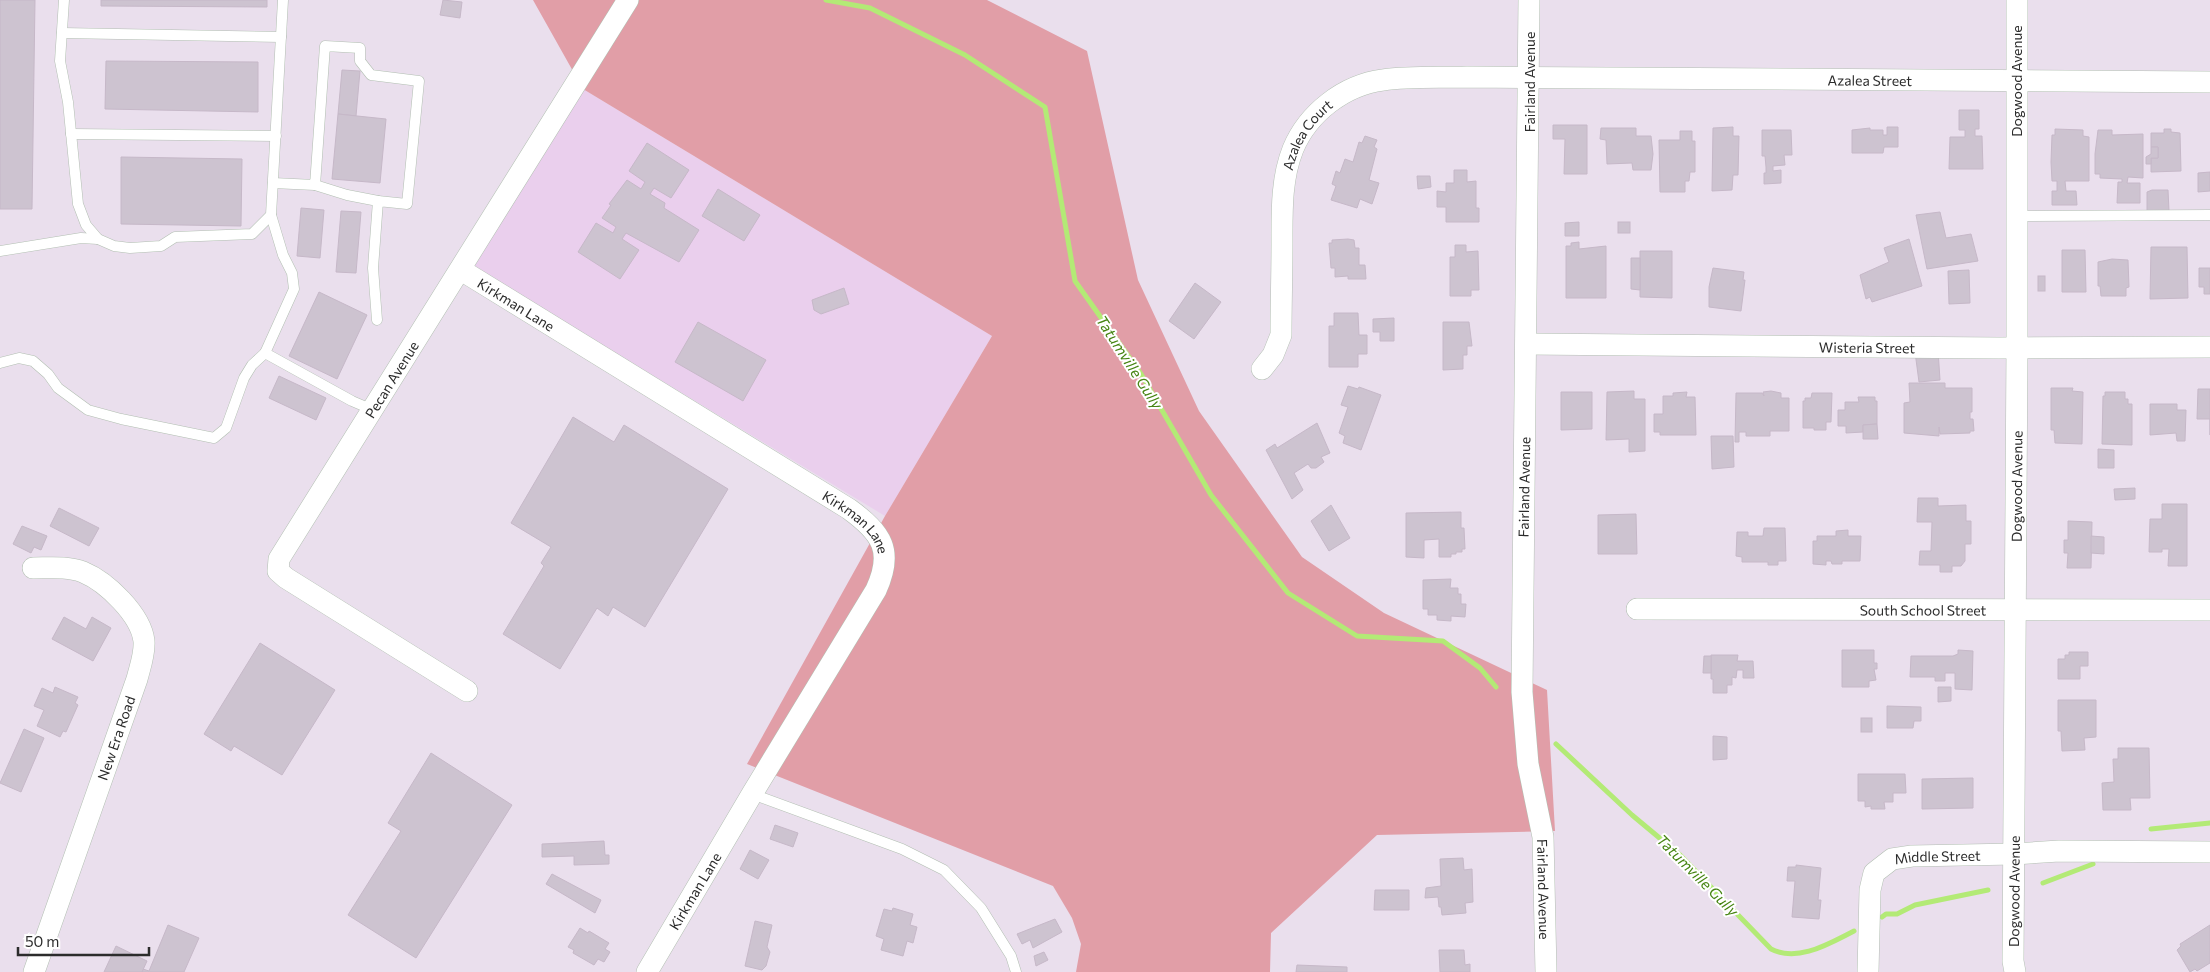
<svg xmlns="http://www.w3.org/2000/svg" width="2210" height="972" font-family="Commissioner,sans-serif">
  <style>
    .education { fill: #eacfed }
    .green { fill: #e19ea7 }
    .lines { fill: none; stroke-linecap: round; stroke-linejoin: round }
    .stream { stroke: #b3ea76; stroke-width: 5 }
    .building { fill: #cdc3d0; stroke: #c6b8c8 }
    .service-casing { stroke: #b2bfb2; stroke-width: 11 }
    .minor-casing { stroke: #b2bfb2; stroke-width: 22 }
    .service { stroke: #fff; stroke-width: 10 }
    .minor { stroke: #fff; stroke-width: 21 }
    .labels { text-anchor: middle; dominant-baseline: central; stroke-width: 4; stroke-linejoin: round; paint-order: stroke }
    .street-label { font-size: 14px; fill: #2c2c2c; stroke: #fff }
    .water-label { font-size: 15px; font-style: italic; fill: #468513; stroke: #fff }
  </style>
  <rect width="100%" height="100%" fill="#eadfed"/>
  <polygon class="education" points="583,89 992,336 885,516 474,267"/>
  <polygon class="green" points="533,0 987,0 1087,51 1138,280 1199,411 1302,557 1384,613 1547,690 1555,831 1377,835 1271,933 1270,972 1076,972 1081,944 1072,918 1053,886 747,764 885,516 992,336 583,89"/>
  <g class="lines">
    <g class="stream">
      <polyline points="826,0 870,8 965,55 1045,107 1075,281 1141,374 1211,495 1288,593 1357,636 1443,641 1480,668 1496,687"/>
      <path d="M1556,744L1632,815L1680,855L1771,949C1798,963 1830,943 1854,931"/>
      <polyline points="2151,829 2210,823"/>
      <polyline points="2043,883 2093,864"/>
      <polyline points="1882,917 1886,914 1897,914 1915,905 1988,890"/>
    </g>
  </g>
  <g class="building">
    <polygon points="0,0 35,0 32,209 0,209"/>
    <polygon points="101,0 267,0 267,7 101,6"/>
    <polygon points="443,0 462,2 460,18 440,15"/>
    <polygon points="106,61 258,62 258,112 105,109"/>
    <polygon points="342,70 360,71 356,116 338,114"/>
    <polygon points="1959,110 1979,110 1979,129 1975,129 1975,136 1982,136 1983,169 1949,169 1950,137 1965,137 1965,130 1959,130"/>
    <polygon points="338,114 386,119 380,183 332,179"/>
    <polygon points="1553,125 1587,125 1587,174 1564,174 1565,139 1553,139"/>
    <polygon points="1733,127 1733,136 1739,136 1738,175 1733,175 1732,190 1712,191 1713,128"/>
    <polygon points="1887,127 1898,127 1898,147 1884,147 1883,153 1852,153 1852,130 1870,128 1870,130 1883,130 1883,135 1887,135"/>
    <polygon points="1601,128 1636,128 1636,136 1651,136 1653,154 1651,170 1633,170 1632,163 1607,164 1606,140 1600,139"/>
    <polygon points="2055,129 2083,130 2083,136 2089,137 2089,181 2065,181 2066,191 2076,191 2077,205 2052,205 2052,191 2057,191 2057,181 2052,181 2051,162 2052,135 2055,135"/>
    <polygon points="2164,129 2171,129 2171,132 2180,133 2181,171 2151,172 2151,158 2158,158 2158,147 2151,147 2151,133 2164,133"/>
    <polygon points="1762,130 1791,130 1792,155 1784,155 1785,165 1773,166 1773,171 1781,170 1781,183 1764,184 1764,173 1766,173 1766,167 1765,156 1762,156"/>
    <polygon points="2098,130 2112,130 2112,135 2143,134 2143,178 2128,177 2127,183 2140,183 2140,203 2117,203 2118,182 2122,182 2122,179 2100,178 2100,174 2095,174 2095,154"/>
    <polygon points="1680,131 1692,131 1692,141 1695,141 1695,172 1690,172 1689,181 1685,181 1685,192 1660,192 1659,140 1680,140"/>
    <polygon points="1365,136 1377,140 1374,147 1377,149 1369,180 1379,183 1372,204 1360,199 1357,208 1331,200 1336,186 1332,184 1336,171 1340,173 1345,159 1353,162 1359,142 1362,143"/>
    <polygon points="647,143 689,170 671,198 654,188 650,194 665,203 664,208 699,230 679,262 626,233 622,239 639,250 620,279 578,252 596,223 613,233 616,227 602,218 611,205 609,204 627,180 641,189 645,182 629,171"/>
    <polygon points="2151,147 2158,147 2158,158 2151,158 2151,164 2146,164 2146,157 2151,154"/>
    <polygon points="121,157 242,159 241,226 121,224"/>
    <polygon points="1454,170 1467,170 1467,182 1476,181 1476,208 1479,208 1479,222 1446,222 1446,207 1437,207 1437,191 1446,192 1446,183 1454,183"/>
    <polygon points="2210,172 2210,191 2198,192 2198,173"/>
    <polygon points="1417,176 1430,176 1431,187 1418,189"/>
    <polygon points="718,189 760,215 744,241 702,216"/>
    <polygon points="2152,190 2168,190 2169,211 2147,211 2147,192"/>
    <polygon points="301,208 324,210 320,258 297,256"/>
    <polygon points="341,211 361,212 356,273 336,272"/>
    <polygon points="1940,212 1946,238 1971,234 1978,261 1927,269 1916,215"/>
    <polygon points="1579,222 1579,236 1565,236 1565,223"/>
    <rect x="1618" y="222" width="12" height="11"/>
    <polygon points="1348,239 1354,240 1355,248 1359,248 1359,265 1365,265 1366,279 1348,279 1348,276 1335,277 1335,268 1331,268 1329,243 1332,243 1332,240"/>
    <polygon points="1909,239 1922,286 1872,302 1870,297 1866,299 1860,275 1889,262 1884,248"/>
    <polygon points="1579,242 1579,249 1606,246 1606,298 1566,298 1566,246 1571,246 1571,243"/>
    <polygon points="1455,245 1466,245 1466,252 1478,251 1479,290 1471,290 1471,296 1450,296 1450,257 1455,257"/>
    <polygon points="2151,247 2187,247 2188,298 2150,299"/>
    <polygon points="2062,250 2085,250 2086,292 2062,292"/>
    <polygon points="1640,251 1672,251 1672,298 1640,297"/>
    <polygon points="1631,258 1640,258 1640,290 1631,289"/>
    <polygon points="2112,259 2128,260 2129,287 2126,288 2126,296 2101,296 2100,286 2098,286 2098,262"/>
    <polygon points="1713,268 1744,272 1743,280 1745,280 1741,311 1709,307 1709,287"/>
    <polygon points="2199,268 2210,268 2210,294 2204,294 2204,287 2199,287"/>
    <polygon points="1969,270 1970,303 1949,304 1948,271"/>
    <rect x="2038" y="276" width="7" height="15"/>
    <polygon points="1195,283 1221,302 1194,339 1169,321"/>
    <polygon points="844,288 849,304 821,314 814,310 812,300"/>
    <polygon points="319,292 367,315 337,379 289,356"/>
    <polygon points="1334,313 1358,313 1359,335 1367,335 1367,354 1358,354 1358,367 1329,367 1329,326 1334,326"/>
    <polygon points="1394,318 1394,341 1380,341 1380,332 1373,332 1373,319"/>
    <polygon points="698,322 766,360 743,401 675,362"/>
    <polygon points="1443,322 1469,322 1472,346 1467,346 1467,355 1463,355 1463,369 1443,370"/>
    <polygon points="1938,350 1940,380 1919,382 1915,352"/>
    <polygon points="279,376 326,398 316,420 269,398"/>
    <polygon points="1909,383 1945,383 1945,388 1972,388 1972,412 1970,412 1970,419 1973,419 1974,431 1970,431 1970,433 1940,434 1939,427 1939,436 1904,433 1904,403 1910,402"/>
    <polygon points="1348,386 1358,389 1359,387 1381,395 1361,450 1343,443 1345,436 1339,433 1348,407 1341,405"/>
    <polygon points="2051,388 2073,388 2072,391 2083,392 2082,444 2055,443 2054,430 2051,430"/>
    <polygon points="2198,389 2210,389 2210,435 2210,419 2197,419"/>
    <polygon points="1634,391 1634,399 1645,399 1645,451 1629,452 1629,439 1606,440 1607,392"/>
    <polygon points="1771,391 1781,393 1781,398 1789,398 1789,431 1770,431 1770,436 1746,436 1746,432 1739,432 1739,442 1735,442 1736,393 1762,393 1764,396 1763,392"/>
    <polygon points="1561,392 1592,392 1592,429 1561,430"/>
    <polygon points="1687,392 1686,397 1695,397 1696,435 1660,435 1660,432 1654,432 1654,414 1663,414 1663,396 1673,396 1673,393"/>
    <polygon points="2105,392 2125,392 2125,399 2128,399 2128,404 2132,404 2132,445 2102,444 2103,396 2105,396"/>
    <polygon points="1812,393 1832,393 1831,422 1826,422 1826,430 1814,430 1814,428 1803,428 1803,401 1805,401 1805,398 1811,398"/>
    <polygon points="1858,397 1875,397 1875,401 1877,401 1877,424 1863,425 1863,432 1846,433 1846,426 1838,426 1838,410 1845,410 1845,402 1859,402"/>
    <polygon points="2150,404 2177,404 2177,410 2186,410 2185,441 2177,441 2176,433 2150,435"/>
    <polygon points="573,417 614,442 624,425 728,489 645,627 613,607 608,616 597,608 560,669 503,634 544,566 541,563 551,547 511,523"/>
    <polygon points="1317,423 1330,453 1321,457 1324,462 1316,468 1311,468 1308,464 1294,473 1303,490 1292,499 1266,450 1275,444 1277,448"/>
    <polygon points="1877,424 1878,439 1863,439 1863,425"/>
    <polygon points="1711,436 1733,436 1734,467 1712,469"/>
    <polygon points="2098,449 2114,450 2114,468 2098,468"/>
    <polygon points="2135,488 2135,499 2115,500 2114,489"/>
    <polygon points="1918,498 1938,498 1938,506 1966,505 1966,521 1971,521 1971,544 1965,544 1965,561 1961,566 1952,566 1952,572 1940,572 1940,565 1919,565 1920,551 1931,551 1932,522 1917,522"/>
    <polygon points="2162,504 2187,504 2187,566 2168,566 2169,549 2162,549 2162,552 2149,552 2150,519 2162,519"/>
    <polygon points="1331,505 1350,538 1329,551 1311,521"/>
    <polygon points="59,508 99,528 89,546 50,526"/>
    <polygon points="1461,512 1461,528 1464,528 1465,549 1462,549 1462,552 1456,552 1456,554 1451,554 1451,557 1439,557 1439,539 1424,540 1424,558 1406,557 1406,513"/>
    <polygon points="1636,514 1637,554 1598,554 1598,515"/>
    <polygon points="2068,521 2092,522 2091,568 2067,568 2068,553 2064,553 2064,540 2068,540"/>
    <polygon points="22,526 47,536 41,550 34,547 31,553 13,544"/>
    <polygon points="1764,528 1785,528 1786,561 1778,561 1778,565 1768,565 1768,562 1742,562 1742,557 1736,556 1737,532 1748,532 1748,536 1763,536"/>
    <polygon points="1848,530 1848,536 1861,536 1860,561 1842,561 1842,564 1832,564 1831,561 1826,561 1826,565 1813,564 1813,541 1817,541 1817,536 1836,536 1836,531"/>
    <polygon points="2091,536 2104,537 2104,554 2091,553"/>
    <polygon points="1451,579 1450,588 1458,588 1458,594 1461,594 1461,604 1466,604 1465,617 1451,616 1451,621 1437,620 1437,615 1428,615 1428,609 1423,609 1423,580"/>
    <polygon points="64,617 86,629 92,617 111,628 93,661 52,639"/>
    <polygon points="260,643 335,690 282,775 234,746 231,751 204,734"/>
    <polygon points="1842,650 1874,650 1874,663 1877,663 1877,669 1874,669 1876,680 1869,681 1869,687 1842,687"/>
    <polygon points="1958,650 1973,651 1972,690 1955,689 1955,673 1945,673 1945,681 1935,681 1935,677 1910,677 1911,656 1953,656 1958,654"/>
    <polygon points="2069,652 2088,652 2088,666 2080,666 2080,679 2058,679 2058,659 2065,659 2065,655 2069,655"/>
    <polygon points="1711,655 1738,655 1737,661 1753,661 1754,678 1743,678 1743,670 1737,670 1736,678 1732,677 1732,685 1727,685 1727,693 1713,693 1713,679 1711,679"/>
    <polygon points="1704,656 1711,656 1711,673 1703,673"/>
    <polygon points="55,687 78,697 75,703 78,705 66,732 63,731 60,737 37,726 44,710 34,706 42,688 53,693"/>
    <polygon points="1938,687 1951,687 1951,701 1938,702"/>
    <polygon points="2058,700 2096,700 2096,737 2084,738 2085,750 2062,751 2061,731 2058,731"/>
    <polygon points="1887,706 1921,707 1921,721 1914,721 1913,728 1887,728"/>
    <rect x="1861" y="718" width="11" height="14"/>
    <polygon points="24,729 44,738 21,792 0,783"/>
    <polygon points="1713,736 1727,737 1727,759 1713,760"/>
    <polygon points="2118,748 2149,748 2150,798 2130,798 2131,810 2103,810 2102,783 2114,782 2113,759 2118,759"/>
    <polygon points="431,753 512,805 416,958 348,915 401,831 388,823"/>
    <polygon points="1858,774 1905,774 1906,793 1893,793 1893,802 1884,802 1885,809 1871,809 1871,806 1865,807 1865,801 1858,801"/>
    <polygon points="1973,778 1973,808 1922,809 1922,779"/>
    <polygon points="775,825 798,833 793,847 770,839"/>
    <polygon points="604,841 605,855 609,855 609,864 574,865 574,856 542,857 542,844"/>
    <polygon points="750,850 769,860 758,879 740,869"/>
    <polygon points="1463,858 1464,870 1472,869 1473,902 1465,903 1466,913 1442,915 1441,907 1439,907 1438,897 1425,898 1426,888 1441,886 1440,859"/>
    <polygon points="1796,865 1821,868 1818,900 1821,900 1819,919 1792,917 1795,881 1787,881 1788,867 1796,867"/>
    <polygon points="552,874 601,900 595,913 546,884"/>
    <polygon points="1375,890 1409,890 1409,910 1374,910"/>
    <polygon points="893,908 913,914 910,925 917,927 913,943 907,941 903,956 881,950 884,939 876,936 884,909 892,911"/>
    <polygon points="1055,919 1062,932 1033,948 1030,940 1022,944 1017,934"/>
    <polygon points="755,921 772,925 767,947 770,952 766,966 762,970 745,966"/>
    <polygon points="168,925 199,938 184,972 142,972 143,969 149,971"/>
    <polygon points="2210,925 2210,963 2197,971 2195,969 2190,972 2177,950 2181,946 2180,944"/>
    <polygon points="580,928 588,933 589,931 609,943 605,949 610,952 604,962 598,959 594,965 573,953 574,950 568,947"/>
    <polygon points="116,946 147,961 142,972 104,972"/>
    <polygon points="1439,950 1464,950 1465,965 1470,964 1470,972 1440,972"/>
    <polygon points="1044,952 1048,960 1036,966 1034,956"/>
    <polygon points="1297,965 1347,967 1347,972 1296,972"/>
  </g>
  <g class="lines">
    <defs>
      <g id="service">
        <polyline points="64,0 60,61 68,102 78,204 86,225 98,239 114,246 130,248 161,246 175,237 252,234 271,215 283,0"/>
        <polyline points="62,33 281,37"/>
        <polyline points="71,134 276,136"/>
        <polyline points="273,183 315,185 325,46 360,48 360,61 371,75 419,81 407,204 378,201 373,268 377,320"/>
        <polyline points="315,185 347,195 378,201"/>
        <polyline points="271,215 283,255 292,273 294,289 265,353 352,401 373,410"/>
        <polyline points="2016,216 2210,215"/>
        <polyline points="0,251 81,238 98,239"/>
        <polyline points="0,363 19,358 33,361 48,374 58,388 88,410 121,419 214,438 226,428 244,378 252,365 265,353"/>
        <polyline points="752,794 902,849 944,870 981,908 1011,956 1016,972"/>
      </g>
      <g id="minor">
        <path id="s1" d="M1529,0L1522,692L1528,764L1543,837L1546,972"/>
        <path id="s2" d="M461,270L849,509C882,533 894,551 876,590L752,794L647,972"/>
        <path id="s3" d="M1526,344L1999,348L2210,347"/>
        <path id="s4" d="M1262,369L1273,355L1281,335C1281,304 1282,274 1282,243C1282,212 1281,179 1293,149C1308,113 1344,85 1383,80C1410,76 1439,78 1467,77L2210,82"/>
        <path d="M33,568C49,568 68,566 83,572C107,582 141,615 144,641C145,654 140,667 137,679L34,972"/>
        <path id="s5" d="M1637,609L2210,610"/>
        <path id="s6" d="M467,691L286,578L278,571L279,559L628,0"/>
        <path id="s7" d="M1868,972L1870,890L1874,873L1892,859L1912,856L2014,854L2059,851L2210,852"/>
        <path id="s8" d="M2015,972L2013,961L2017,347V0"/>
      </g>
    </defs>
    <use href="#service" class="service-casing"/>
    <use href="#minor" class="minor-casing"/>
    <use href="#service" class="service"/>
    <use href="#minor" class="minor"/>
  </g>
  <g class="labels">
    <g class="street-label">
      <text stroke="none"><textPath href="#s4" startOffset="832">Azalea Street</textPath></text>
      <text transform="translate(2016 81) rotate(-90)">Dogwood Avenue</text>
      <text transform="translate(1529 82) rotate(-90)">Fairland Avenue</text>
      <text stroke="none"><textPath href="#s4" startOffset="246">Azalea Court</textPath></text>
      <text stroke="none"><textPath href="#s2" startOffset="65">Kirkman Lane</textPath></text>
      <text stroke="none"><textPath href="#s3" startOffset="341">Wisteria Street</textPath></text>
      <text stroke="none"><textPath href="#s6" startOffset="448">Pecan Avenue</textPath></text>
      <text stroke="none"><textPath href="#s8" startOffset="486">Dogwood Avenue</textPath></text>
      <text transform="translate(1524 487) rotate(-89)">Fairland Avenue</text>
      <text stroke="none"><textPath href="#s2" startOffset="470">Kirkman Lane</textPath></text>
      <text stroke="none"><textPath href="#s5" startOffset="286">South School Street</textPath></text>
      <text transform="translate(116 738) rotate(-71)">New Era Road</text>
      <text stroke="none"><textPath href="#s7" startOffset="168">Middle Street</textPath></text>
      <text stroke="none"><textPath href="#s1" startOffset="891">Fairland Avenue</textPath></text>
      <text transform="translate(695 891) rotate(-59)">Kirkman Lane</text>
      <text stroke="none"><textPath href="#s8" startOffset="81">Dogwood Avenue</textPath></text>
    </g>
    <g class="water-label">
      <text transform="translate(1130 362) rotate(57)">Tatumville Gully</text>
      <text transform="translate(1698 875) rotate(45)">Tatumville Gully</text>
    </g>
  </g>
  <path d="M18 947v8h131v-8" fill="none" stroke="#2c2c2c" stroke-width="2.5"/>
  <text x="25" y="947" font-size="15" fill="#2c2c2c" stroke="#ffffff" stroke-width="4" paint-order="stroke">50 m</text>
</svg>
